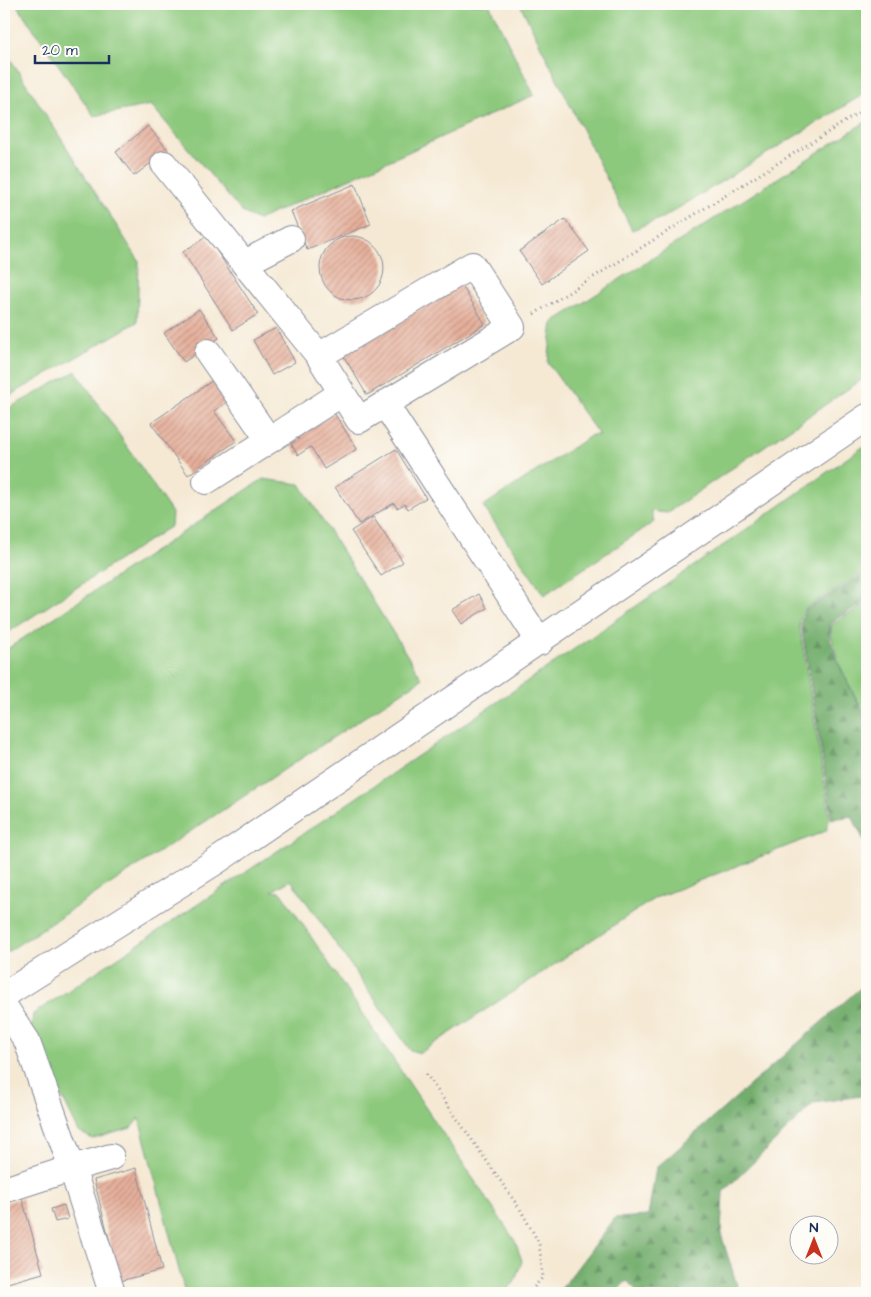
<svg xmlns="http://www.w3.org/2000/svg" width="871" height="1297" font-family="'Architects Daughter',sans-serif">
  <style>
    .green { fill: #8dc97d; stroke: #547c6e }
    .forest { fill: url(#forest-firs); stroke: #466e65 }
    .building { fill: url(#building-hatch) }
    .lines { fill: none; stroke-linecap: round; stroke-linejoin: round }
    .minor-casing { stroke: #888c99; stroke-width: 28 }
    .path { stroke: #888c99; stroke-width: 3; stroke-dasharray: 1 4; stroke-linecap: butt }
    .minor { stroke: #fff; stroke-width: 26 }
  </style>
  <defs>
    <pattern id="forest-firs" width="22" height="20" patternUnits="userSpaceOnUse" patternTransform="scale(1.25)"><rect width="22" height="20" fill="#72ad6c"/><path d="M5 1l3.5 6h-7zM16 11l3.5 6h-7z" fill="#5d8d5c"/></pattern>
    <pattern id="building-hatch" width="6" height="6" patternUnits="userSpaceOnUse" patternTransform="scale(1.25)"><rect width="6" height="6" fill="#e7b09b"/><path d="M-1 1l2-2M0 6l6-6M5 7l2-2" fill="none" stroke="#ba9082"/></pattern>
  </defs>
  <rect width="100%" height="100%" fill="#fdfcf7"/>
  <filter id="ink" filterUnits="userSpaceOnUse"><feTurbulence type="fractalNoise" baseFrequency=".02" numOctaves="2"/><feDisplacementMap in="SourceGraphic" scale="10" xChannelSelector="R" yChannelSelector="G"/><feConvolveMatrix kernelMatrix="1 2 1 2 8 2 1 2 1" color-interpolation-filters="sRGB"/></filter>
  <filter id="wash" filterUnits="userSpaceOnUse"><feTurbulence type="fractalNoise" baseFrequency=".0096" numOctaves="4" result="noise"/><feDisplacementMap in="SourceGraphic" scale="20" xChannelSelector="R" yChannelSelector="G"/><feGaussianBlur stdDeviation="1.12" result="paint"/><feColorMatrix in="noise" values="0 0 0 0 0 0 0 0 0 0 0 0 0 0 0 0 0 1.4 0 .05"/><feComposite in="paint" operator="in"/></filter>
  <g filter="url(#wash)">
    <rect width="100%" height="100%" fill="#f5e9d4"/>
    <g class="green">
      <polygon points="16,4 489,4 534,95 258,220 242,212 151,105 94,116"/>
      <polygon points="520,4 867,4 867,92 664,217 632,230"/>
      <polygon points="4,49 139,261 137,322 4,399"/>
      <polygon points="867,121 867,376 667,513 651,511 654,522 544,595 483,506 592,435 599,435 548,363 553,322"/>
      <polygon points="76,371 172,513 171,526 4,635 4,411"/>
      <path d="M867,444V570L805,609L799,623L830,818L826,831L655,898L420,1053L410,1050L291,880L272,891L281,892L515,1241L522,1261L514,1283L504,1293H185L139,1118L131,1128L93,1139L79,1132L31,1032L33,1014C314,828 593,639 867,444Z"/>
      <polygon points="263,479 300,484 422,679 4,954 4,651"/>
      <path d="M867,604V718C853,690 831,659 831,626L841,618Z"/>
    </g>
    <g class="forest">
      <polygon points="867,572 867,602 840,616 830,625 830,640 835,656 867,722 867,847 852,816 832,819 801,623 806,610"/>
      <polygon points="867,982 867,1095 814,1103 723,1192 721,1234 738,1289 734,1293 639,1293 627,1281 613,1293 558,1293 615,1218 648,1216 656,1168"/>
    </g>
    <g id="blocks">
      <g class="building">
        <polygon points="148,126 168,150 134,176 116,152"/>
        <polygon points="355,184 371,224 307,250 291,211"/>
        <polygon points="565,219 589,251 542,284 519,251"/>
        <circle cx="352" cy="268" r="32"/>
        <polygon points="207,236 258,314 233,330 183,252"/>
        <polygon points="461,284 485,324 367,395 343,355"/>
        <polygon points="199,309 219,338 184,362 164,333"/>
        <polygon points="276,328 295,362 272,375 253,340"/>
        <polygon points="212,381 227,402 214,411 236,441 188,475 151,423"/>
        <polygon points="334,413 357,449 324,469 311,447 298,455 291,444 299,439 297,436"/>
        <polygon points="396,449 426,498 408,509 405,504 397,508 394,503 359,524 335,487"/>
        <polygon points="373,517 403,562 381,576 351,531"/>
        <polygon points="479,594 487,608 461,624 452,610"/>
        <polygon points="136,1168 162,1270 120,1281 94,1180"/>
        <polygon points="22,1198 43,1273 4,1284 4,1203"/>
        <polygon points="64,1205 68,1219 55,1222 51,1209"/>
      </g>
    </g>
  </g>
  <g filter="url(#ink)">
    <use href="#blocks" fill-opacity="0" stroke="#888c99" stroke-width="1"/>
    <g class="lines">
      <defs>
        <g id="minor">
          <polyline points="164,164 319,356"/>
          <polyline points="245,263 291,239"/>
          <polyline points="208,352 269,440"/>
          <polyline points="385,404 359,420 319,356 472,265 512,327 385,404 540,642"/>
          <polyline points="206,481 342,393"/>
          <polyline points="4,995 215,862 867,417"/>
          <polyline points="4,1006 27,1041 72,1168 4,1190"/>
          <polyline points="111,1157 72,1168 112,1293"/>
        </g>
      </defs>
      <use href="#minor" class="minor-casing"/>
      <g class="path">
        <polyline points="534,314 867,108"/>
        <polyline points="426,1074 520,1209 539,1243 543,1277 529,1293"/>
      </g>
      <use href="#minor" class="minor"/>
    </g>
  </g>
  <rect width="871" height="1297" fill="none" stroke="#fdfcf7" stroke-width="20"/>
  <g transform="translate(814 1240)"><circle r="24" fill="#fdfcf7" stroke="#a3aaba"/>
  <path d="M0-4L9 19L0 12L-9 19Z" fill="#c8321e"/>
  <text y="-8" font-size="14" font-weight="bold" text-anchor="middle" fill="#1b2f5e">N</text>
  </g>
  <path d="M35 55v8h74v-8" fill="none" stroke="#1b2f5e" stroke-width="2.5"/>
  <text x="42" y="55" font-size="15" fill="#1b2f5e" stroke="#fdfcf7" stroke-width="4" paint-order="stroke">20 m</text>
</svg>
